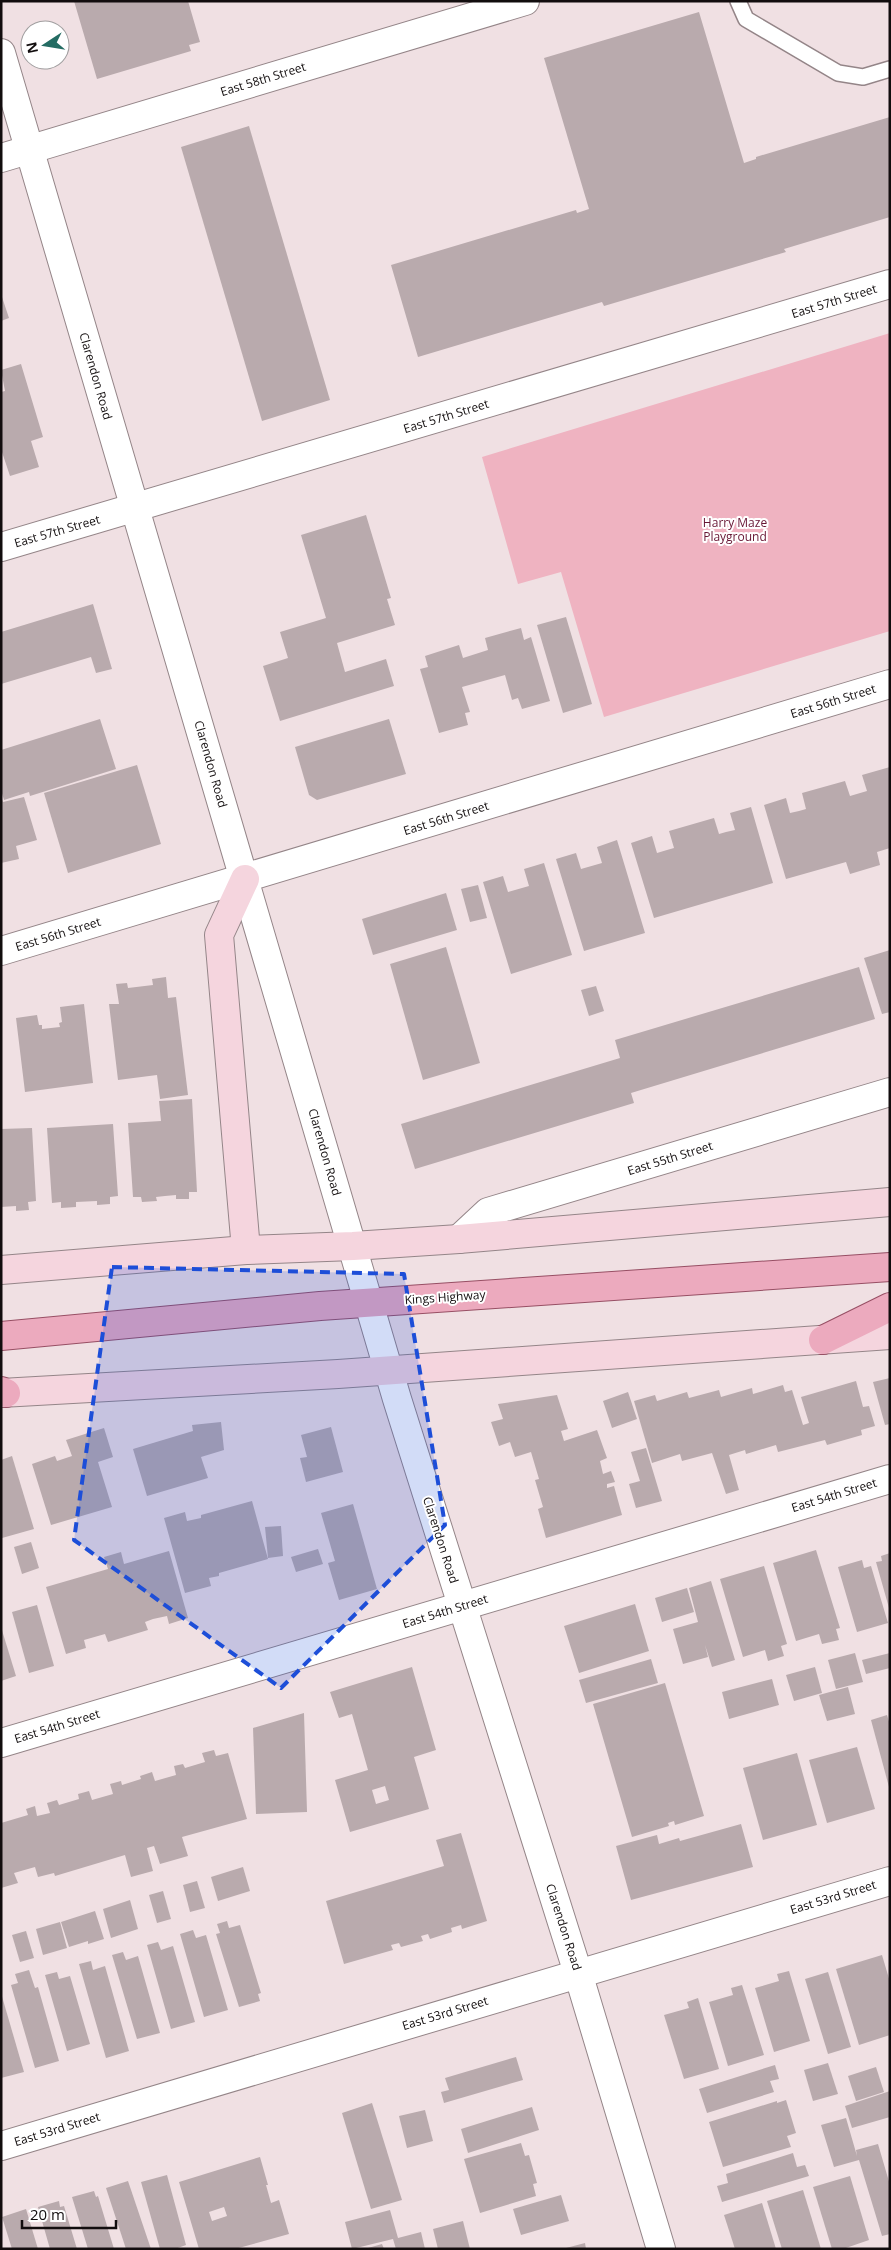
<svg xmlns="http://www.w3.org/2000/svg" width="891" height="2250" font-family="'Open Sans',sans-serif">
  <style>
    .green { fill: #efb3c1 }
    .building { fill: #b9aaad; fill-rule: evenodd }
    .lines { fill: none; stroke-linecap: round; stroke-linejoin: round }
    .lane-casing { stroke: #948588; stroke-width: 18 }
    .street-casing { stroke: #948588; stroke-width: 30 }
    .secondary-casing { stroke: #948588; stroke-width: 30 }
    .primary-casing { stroke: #974f64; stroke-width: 30 }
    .lane { stroke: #fff; stroke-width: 15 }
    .street { stroke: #fff; stroke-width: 28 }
    .secondary { stroke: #f5d5de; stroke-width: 28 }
    .primary { stroke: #ecaabe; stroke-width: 28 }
    .marked { fill: #1d4ed8; fill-opacity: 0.2; stroke: #1d4ed8; stroke-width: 4; stroke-dasharray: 10 6; stroke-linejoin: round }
    .labels { text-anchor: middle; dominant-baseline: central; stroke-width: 4; stroke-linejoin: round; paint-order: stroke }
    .street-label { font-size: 12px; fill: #120d0e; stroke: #fff }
    .park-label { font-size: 12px; fill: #671634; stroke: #fff }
  </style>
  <rect width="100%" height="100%" fill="#f0e0e3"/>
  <polygon class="green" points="890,333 890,631 604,717 561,572 518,584 482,457"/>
  <g class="building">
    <polygon points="74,1 188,1 200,42 189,45 191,51 97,79"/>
    <polygon points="699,12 744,163 756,159 756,157 890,117 890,217 784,249 786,252 604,306 602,302 418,357 391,265 576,210 577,213 589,209 544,58"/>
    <polygon points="249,126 330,400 262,421 181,147"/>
    <polygon points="1,294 9,318 1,321"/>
    <polygon points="21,364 43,437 31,441 39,467 10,476 1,449 1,392 5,391 1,370"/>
    <polygon points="366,515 391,598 387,599 395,625 337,643 345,672 386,659 394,686 280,721 263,666 288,658 280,632 326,618 301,535"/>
    <polygon points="93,604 112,669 96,673 91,657 1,684 1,632"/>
    <polygon points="566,617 592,704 563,713 537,625"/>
    <polygon points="521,628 524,640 531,637 550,701 522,709 518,698 512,700 505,675 462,687 470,712 465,713 468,725 439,733 420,669 428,667 425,656 459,645 463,658 488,650 485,638"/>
    <polygon points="100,719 116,769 30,796 29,792 4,800 1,790 1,750"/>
    <polygon points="389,719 406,774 317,800 309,795 295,747"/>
    <polygon points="137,765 161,844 68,873 44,793"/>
    <polygon points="890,767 890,848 877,852 880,865 850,874 846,862 786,879 764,805 786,798 790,813 799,811 806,809 802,793 845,781 850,796 867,791 862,775"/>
    <polygon points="1,797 3,802 24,797 37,840 16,846 19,859 1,863"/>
    <polygon points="751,807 773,883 654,918 631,843 652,836 657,853 667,850 674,848 669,831 714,818 719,834 726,832 735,830 730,813"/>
    <polygon points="617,840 645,933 584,951 556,859 576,853 581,869 602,863 597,847"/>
    <polygon points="544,863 572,955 511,974 483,882 503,876 508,892 529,886 524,869"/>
    <polygon points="478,885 487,918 470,922 461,889"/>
    <polygon points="446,893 457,930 373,955 362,919"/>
    <polygon points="446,947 480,1063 423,1080 390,964"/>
    <polygon points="890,950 890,1012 882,1014 864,958"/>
    <polygon points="859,967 875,1019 631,1093 634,1103 415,1169 401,1124 620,1058 615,1040"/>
    <polygon points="166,977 168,998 176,997 188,1095 160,1099 157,1075 118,1080 109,1004 119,1004 116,984 127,983 128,988 153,985 152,979"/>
    <polygon points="596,986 604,1011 589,1016 581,990"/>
    <polygon points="84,1004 93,1083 25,1092 16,1018 37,1015 39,1025 42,1025 42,1029 60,1027 59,1023 62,1022 60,1007"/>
    <polygon points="192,1099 197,1192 189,1192 189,1199 176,1199 176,1195 165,1196 156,1197 157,1201 142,1202 141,1197 133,1197 128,1123 161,1121 159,1101"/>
    <polygon points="113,1124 118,1196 110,1197 110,1204 97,1205 97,1201 76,1202 76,1207 61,1208 61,1202 52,1203 47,1128"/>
    <polygon points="32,1128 36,1201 28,1202 29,1210 16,1211 16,1206 1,1207 1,1129"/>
    <polygon points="890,1378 890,1424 885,1425 873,1382"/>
    <polygon points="856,1381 863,1407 869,1406 875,1426 861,1430 862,1435 827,1445 825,1440 778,1452 776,1445 746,1454 745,1450 729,1455 739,1490 726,1494 712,1453 682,1461 680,1454 652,1463 634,1401 655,1395 657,1401 687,1392 689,1398 719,1390 721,1397 752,1388 753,1394 783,1385 785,1392 792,1390 803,1425 809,1423 801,1397"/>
    <polygon points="628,1392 637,1419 612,1428 603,1401"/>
    <polygon points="557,1395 568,1429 561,1431 564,1441 597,1430 607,1458 600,1461 603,1474 611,1471 615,1482 607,1484 607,1488 614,1486 622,1515 546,1538 538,1509 543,1507 535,1480 539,1479 531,1452 515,1457 510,1442 499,1446 491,1422 503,1419 498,1404"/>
    <polygon points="221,1422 224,1450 201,1457 208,1478 147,1496 133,1449 193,1431 192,1425"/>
    <polygon points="331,1427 343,1472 306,1482 300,1458 307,1457 301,1435"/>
    <polygon points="104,1428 113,1457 98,1462 112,1507 51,1525 32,1464 55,1456 57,1461 72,1456 66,1440"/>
    <polygon points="646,1448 662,1501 636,1508 629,1484 640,1481 631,1452"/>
    <polygon points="12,1456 34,1529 2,1538 1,1460"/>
    <polygon points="252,1501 268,1559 219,1573 219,1576 209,1578 211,1586 185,1593 164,1518 185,1512 187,1521 201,1518 201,1515"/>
    <polygon points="353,1504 377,1589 339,1600 328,1563 335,1561 321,1513"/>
    <polygon points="281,1526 283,1556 268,1558 265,1527"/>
    <polygon points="31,1542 39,1568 22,1574 14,1547"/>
    <polygon points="318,1549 323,1564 296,1572 291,1557"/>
    <polygon points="816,1550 840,1628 836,1629 839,1640 822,1644 819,1634 796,1641 773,1563"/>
    <polygon points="169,1551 188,1618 169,1624 167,1616 153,1619 145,1622 148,1630 108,1642 105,1634 84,1640 86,1648 66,1654 46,1587 108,1569 104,1557 121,1552 124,1564"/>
    <polygon points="890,1553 890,1608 889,1608 876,1562 882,1561 881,1556"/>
    <polygon points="862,1560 864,1568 871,1566 888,1623 857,1632 838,1567"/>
    <polygon points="764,1566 787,1644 781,1646 784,1656 768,1661 765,1650 743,1657 720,1579"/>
    <polygon points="711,1581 735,1660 712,1667 705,1645 708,1657 683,1664 673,1629 698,1622 689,1588"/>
    <polygon points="687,1588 694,1612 662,1622 655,1598"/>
    <polygon points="635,1604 649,1651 579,1673 564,1626"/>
    <polygon points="37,1605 54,1666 29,1673 12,1612"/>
    <polygon points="1,1627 16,1676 1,1681"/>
    <polygon points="855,1653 863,1682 836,1689 828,1660"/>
    <polygon points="890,1653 890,1668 866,1674 862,1660"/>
    <polygon points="651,1659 658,1683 586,1703 579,1680"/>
    <path d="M412,1667L436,1750L414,1757L429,1809L350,1832L335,1780L368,1770L352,1714L339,1718L330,1692ZM385,1786L389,1800L376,1804L372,1790Z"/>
    <polygon points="815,1667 822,1693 794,1701 786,1675"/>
    <polygon points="772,1679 779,1705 729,1719 722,1692"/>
    <polygon points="665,1683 704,1816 675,1825 674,1821 668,1823 669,1826 632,1837 593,1704"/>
    <polygon points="848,1687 855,1714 827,1721 819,1695"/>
    <polygon points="304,1713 307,1812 256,1814 253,1728"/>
    <polygon points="887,1715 890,1725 889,1787 871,1720"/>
    <polygon points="857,1747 875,1809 827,1823 809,1760"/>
    <polygon points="214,1750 216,1756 228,1753 247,1819 182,1837 188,1856 160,1864 154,1846 147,1848 153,1871 131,1877 125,1855 55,1876 54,1873 38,1877 35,1867 14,1873 18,1883 1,1888 1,1823 28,1815 26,1809 35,1806 37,1816 50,1813 47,1803 57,1800 59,1805 79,1799 78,1794 89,1791 92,1800 113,1794 110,1784 121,1781 122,1785 141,1779 140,1776 152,1772 155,1781 176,1775 174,1766 183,1764 185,1768 205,1762 202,1753"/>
    <polygon points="797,1753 817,1825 763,1840 743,1768"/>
    <polygon points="741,1824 753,1867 631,1900 616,1846 657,1835 659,1844 679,1838 680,1841"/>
    <polygon points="461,1833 487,1921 462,1929 461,1925 451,1928 452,1932 430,1939 428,1934 421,1936 423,1941 401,1947 399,1943 391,1945 393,1950 344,1964 326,1901 444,1866 436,1840"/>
    <polygon points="243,1867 250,1891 218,1901 211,1877"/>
    <polygon points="197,1881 205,1908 190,1912 183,1885"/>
    <polygon points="163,1891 171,1919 157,1923 149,1895"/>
    <polygon points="130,1900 138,1929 111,1938 103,1909"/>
    <polygon points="95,1911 104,1939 88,1944 88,1941 69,1947 61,1922"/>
    <polygon points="227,1921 229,1928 240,1925 261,1993 258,1994 260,2001 239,2007 216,1934 220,1933 217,1924"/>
    <polygon points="60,1922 67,1948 43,1955 36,1929"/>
    <polygon points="193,1930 196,1938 206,1935 228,2010 204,2017 180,1934"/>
    <polygon points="26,1931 34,1958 20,1962 12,1935"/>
    <polygon points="158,1942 161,1950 173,1946 195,2022 171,2029 147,1945"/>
    <polygon points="123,1952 126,1960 138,1956 160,2033 137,2039 112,1955"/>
    <polygon points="882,1955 890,1982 890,2035 859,2045 836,1969"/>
    <polygon points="91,1961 93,1970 105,1966 129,2051 106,2058 79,1964"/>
    <polygon points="29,1970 35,1988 38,1987 59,2061 35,2068 11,1985 18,1983 15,1974"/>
    <polygon points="789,1971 810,2041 774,2052 755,1988 779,1981 777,1974"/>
    <polygon points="57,1972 59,1979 70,1976 90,2044 67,2051 45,1975"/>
    <polygon points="828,1972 851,2047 828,2054 805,1979"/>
    <polygon points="742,1985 764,2055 728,2066 709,2002 733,1995 731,1988"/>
    <polygon points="1,1993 24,2072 1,2078"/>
    <polygon points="698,1998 719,2069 684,2079 664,2015 689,2008 687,2002"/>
    <polygon points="516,2057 523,2080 444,2103 441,2092 449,2090 445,2078"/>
    <polygon points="828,2063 838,2094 813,2101 804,2070"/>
    <polygon points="775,2065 779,2079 770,2081 774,2092 707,2113 699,2089"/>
    <polygon points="876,2067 884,2092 856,2101 848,2076"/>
    <polygon points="890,2091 890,2117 852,2128 845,2106"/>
    <polygon points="786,2100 796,2133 787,2136 791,2147 723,2167 709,2122 777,2101 777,2103"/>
    <polygon points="372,2103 402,2200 371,2209 342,2113"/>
    <polygon points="532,2107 539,2130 468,2153 461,2129"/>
    <polygon points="425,2110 433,2141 407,2148 399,2116"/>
    <polygon points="846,2118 857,2156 856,2150 878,2144 890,2185 890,2234 882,2236 859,2160 834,2167 821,2125"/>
    <polygon points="521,2143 525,2156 529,2155 537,2183 533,2184 536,2196 480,2213 464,2159"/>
    <polygon points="793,2153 797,2167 805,2165 809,2176 722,2202 717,2186 728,2183 726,2174"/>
    <path d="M260,2157L268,2185H266L271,2203L279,2200L289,2234L235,2249H199L179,2182ZM224,2207L227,2216L212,2221L209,2212Z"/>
    <polygon points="167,2175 186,2245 175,2249 160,2249 141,2182"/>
    <polygon points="850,2176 869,2240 843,2249 832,2249 813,2187"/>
    <polygon points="128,2181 151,2249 126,2249 106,2188"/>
    <polygon points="803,2190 821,2249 782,2249 767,2201"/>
    <polygon points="94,2191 96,2197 98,2196 114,2249 88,2249 72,2197"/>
    <polygon points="561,2195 569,2221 521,2235 513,2209"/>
    <polygon points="59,2201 60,2207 64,2206 77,2249 50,2249 38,2207"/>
    <polygon points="762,2203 776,2249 735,2249 724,2215"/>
    <polygon points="26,2209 38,2249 12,2249 2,2217"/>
    <polygon points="390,2210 398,2238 421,2232 425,2249 396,2249 393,2239 352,2249 345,2222"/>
    <polygon points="463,2221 470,2249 438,2249 433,2229"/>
    <polygon points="585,2243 586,2249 566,2249 566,2248"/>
    <polygon points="382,2244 384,2249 368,2249 368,2248"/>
  </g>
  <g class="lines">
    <defs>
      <polyline id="lane" points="738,1 746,19 838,73 863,77 890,69"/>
      <g id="street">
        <polyline points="1,53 397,1399 578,1973 661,2249"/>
        <polyline points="1,158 525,1"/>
        <polyline points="1,547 890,284"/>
        <polyline points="1,951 890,684"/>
        <polyline points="459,1239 488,1212 890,1092"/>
        <polyline points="1,1743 890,1479"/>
        <polyline points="1,2146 890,1881"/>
      </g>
      <g id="secondary">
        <polyline points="245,879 219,935 246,1250"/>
        <polyline points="1,1270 246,1250 353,1246 459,1239 890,1202"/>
        <polyline points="1,1393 338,1374 890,1335"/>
      </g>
      <g id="primary">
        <polyline points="1,1336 320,1306 890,1267"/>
        <polyline points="823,1340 890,1307"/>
        <polyline points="1,1391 6,1393"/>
      </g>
    </defs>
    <use href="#lane" class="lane-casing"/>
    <use href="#street" class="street-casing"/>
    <use href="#secondary" class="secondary-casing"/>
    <use href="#primary" class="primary-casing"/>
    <use href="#lane" class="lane"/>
    <use href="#street" class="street"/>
    <use href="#secondary" class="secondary"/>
    <use href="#primary" class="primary"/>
  </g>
  <path class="marked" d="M112,1267L404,1274L445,1525L281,1688L74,1540Z"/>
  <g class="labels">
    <g class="street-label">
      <text transform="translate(263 79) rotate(-17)">East 58th Street</text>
      <text transform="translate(834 301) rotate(-17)">East 57th Street</text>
      <text transform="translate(96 376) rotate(74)">Clarendon Road</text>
      <text transform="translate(446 416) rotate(-17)">East 57th Street</text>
      <text transform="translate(57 531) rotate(-16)">East 57th Street</text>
      <text transform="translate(833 701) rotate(-17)">East 56th Street</text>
      <text transform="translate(211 764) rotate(74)">Clarendon Road</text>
      <text transform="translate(446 818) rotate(-17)">East 56th Street</text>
      <text transform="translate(58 934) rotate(-17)">East 56th Street</text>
      <text transform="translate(325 1152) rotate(74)">Clarendon Road</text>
      <text transform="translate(670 1158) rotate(-17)">East 55th Street</text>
      <text transform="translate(445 1297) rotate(-4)">Kings Highway</text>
      <text transform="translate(834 1495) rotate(-17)">East 54th Street</text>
      <text transform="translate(441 1540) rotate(72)">Clarendon Road</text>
      <text transform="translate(445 1611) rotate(-17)">East 54th Street</text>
      <text transform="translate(57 1726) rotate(-17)">East 54th Street</text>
      <text transform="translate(833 1897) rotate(-17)">East 53rd Street</text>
      <text transform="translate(564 1927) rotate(72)">Clarendon Road</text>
      <text transform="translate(445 2013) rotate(-17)">East 53rd Street</text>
      <text transform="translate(57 2129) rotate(-17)">East 53rd Street</text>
    </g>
    <g class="park-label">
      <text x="735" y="522">Harry Maze<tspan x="735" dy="14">Playground</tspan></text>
    </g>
  </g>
  <rect width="891" height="2250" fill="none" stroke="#120d0e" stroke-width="5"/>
  <g transform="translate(45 45) rotate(258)"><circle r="24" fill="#ffffff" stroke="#a09e9f"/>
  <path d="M0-4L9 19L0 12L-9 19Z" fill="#246c63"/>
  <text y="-8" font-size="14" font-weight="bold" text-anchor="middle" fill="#120d0e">N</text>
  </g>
  <path d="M22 2220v8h94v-8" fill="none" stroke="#120d0e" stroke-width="2.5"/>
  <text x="30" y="2220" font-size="15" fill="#120d0e" stroke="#ffffff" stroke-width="4" paint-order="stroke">20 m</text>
</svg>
